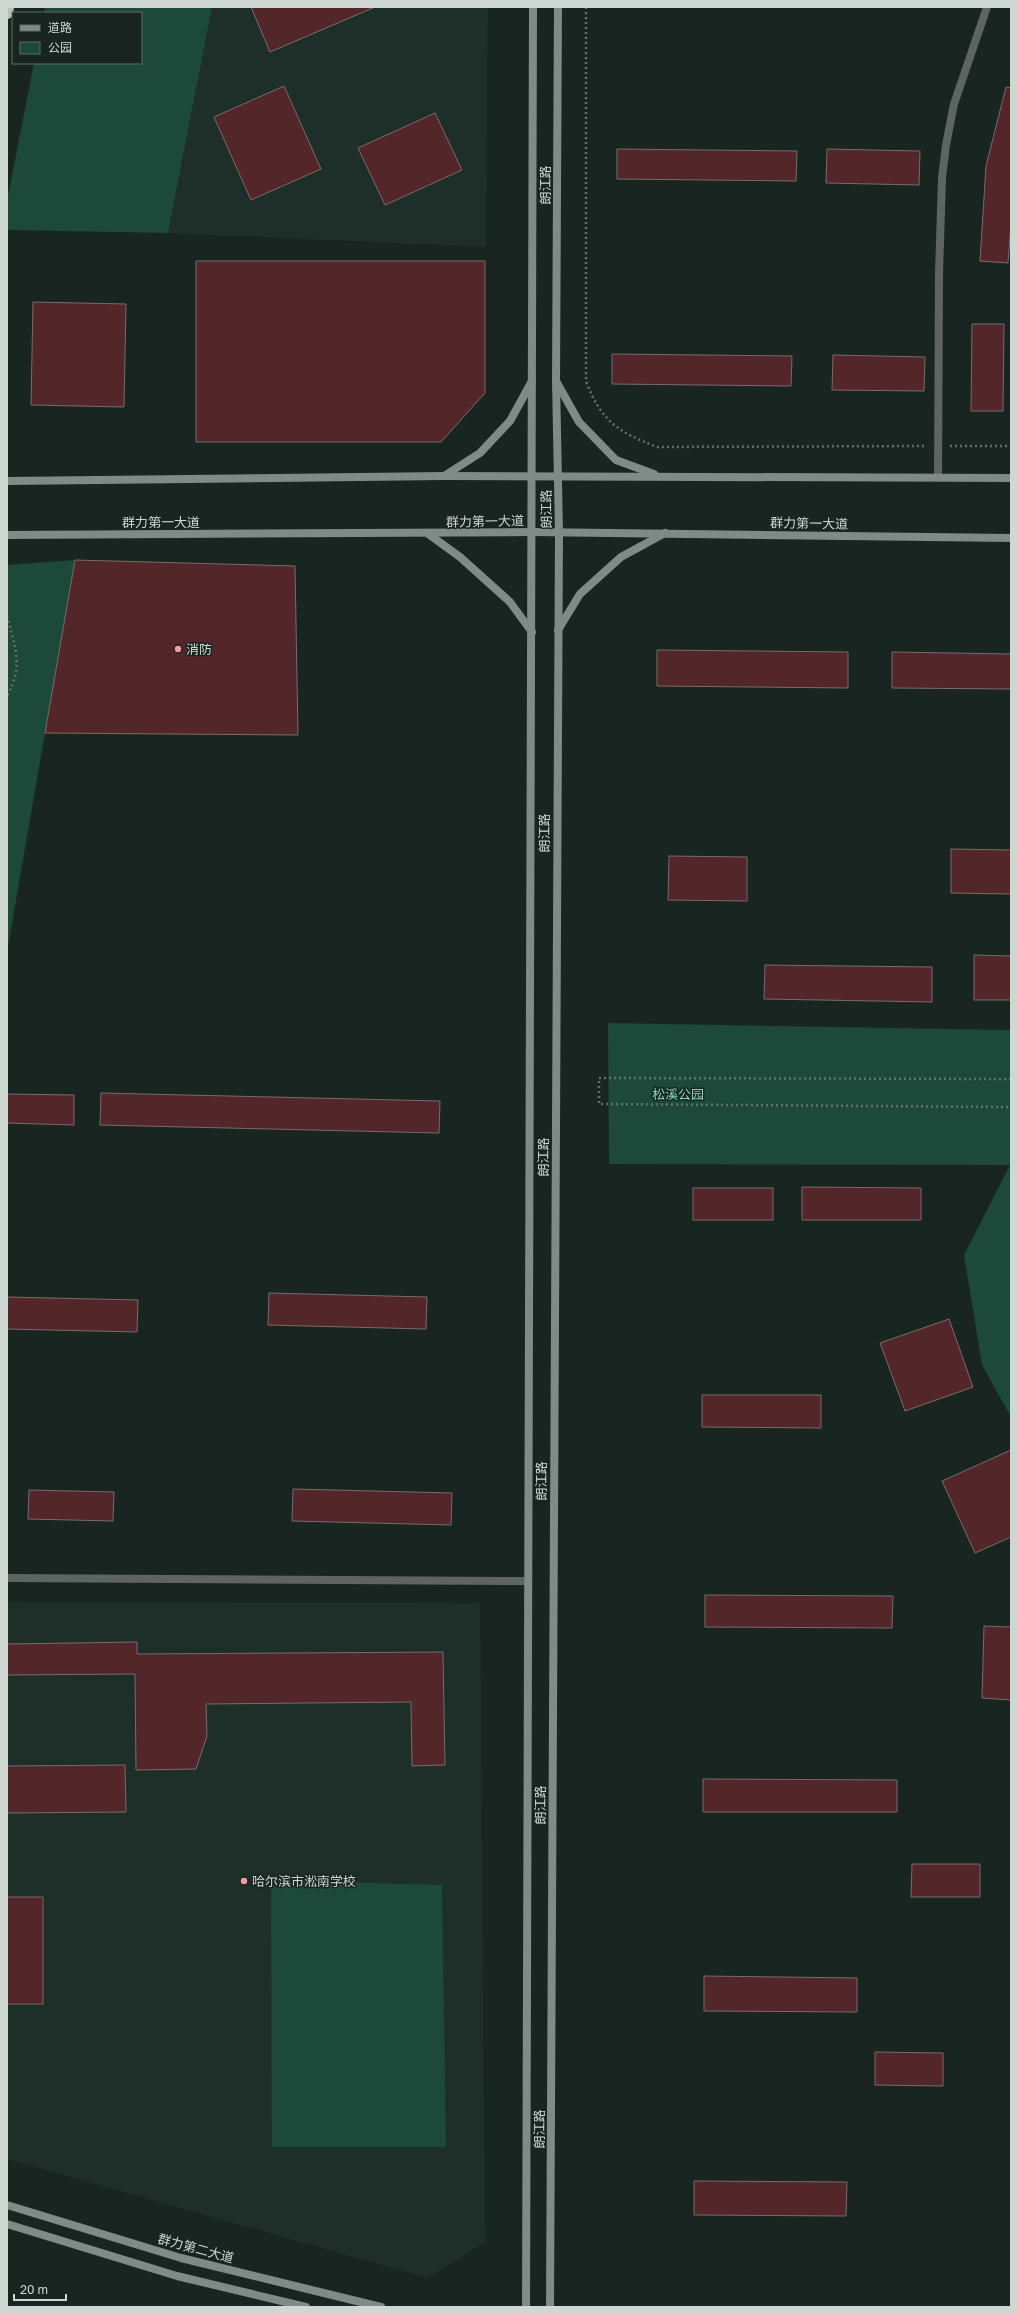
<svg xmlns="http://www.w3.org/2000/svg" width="1018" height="2314" font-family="'Golos Text','Noto Sans SC',sans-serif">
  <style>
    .built { fill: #1d2f28 }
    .green { fill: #1c493a }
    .building { fill: #53262a; stroke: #7a6b6c }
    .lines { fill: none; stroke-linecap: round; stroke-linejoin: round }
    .path { stroke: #66706b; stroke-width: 2.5; stroke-dasharray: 2 3; stroke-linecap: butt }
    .street { stroke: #5e6462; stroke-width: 8 }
    .secondary { stroke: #808a86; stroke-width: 8 }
    .highway { stroke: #b3c2bc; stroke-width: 12 }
    .poi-dot { fill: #f49aa1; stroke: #192520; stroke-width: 1.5 }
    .labels { text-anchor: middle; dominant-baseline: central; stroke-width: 3; stroke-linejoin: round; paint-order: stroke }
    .street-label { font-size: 13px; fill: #cfd7d3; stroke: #192520 }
    .poi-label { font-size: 13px; fill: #cfd7d3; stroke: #192520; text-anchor: start }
    .park-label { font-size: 13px; fill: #81d9b9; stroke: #192520 }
  </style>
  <rect width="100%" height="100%" fill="#192520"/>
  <g class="built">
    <polygon points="212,7 488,7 486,247 168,233"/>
    <polygon points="7,1602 480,1603 485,2242 428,2278 7,2159"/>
  </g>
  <g class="green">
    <polygon points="45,7 212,7 168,233 7,230 7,201 34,63 141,63 141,13 44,13"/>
    <polygon points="75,560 7,952 7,565"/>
    <polygon points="608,1023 1011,1030 1011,1417 982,1365 964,1255 1010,1165 609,1164"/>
    <polygon points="271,1880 442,1885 446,2147 272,2147"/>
  </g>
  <g class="building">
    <polygon points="251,7 375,7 270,52"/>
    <polygon points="284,86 321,169 251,200 214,117"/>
    <polygon points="1006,87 1011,88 1011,223 1008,263 980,261 986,166"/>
    <polygon points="435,113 462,170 385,205 358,148"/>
    <polygon points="617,149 797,151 796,181 617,179"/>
    <polygon points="827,149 920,151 919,185 826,183"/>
    <polygon points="196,261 485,261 485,393 441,442 196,442"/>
    <polygon points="33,302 126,304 124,407 31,405"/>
    <polygon points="972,324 1004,324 1003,411 971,411"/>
    <polygon points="612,354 792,356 791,386 612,384"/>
    <polygon points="833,355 925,357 924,391 832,390"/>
    <polygon points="75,560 295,566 298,735 45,733"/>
    <polygon points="657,650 848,652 848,688 657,686"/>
    <polygon points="892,652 1011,654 1011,689 892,688"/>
    <polygon points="951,849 1011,850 1011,894 951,893"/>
    <polygon points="669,856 747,857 747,901 668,900"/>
    <polygon points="974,955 1011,956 1011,1000 974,1000"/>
    <polygon points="765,965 932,967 932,1002 764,999"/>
    <polygon points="101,1093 440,1101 439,1133 100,1125"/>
    <polygon points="7,1094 74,1095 74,1125 7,1123"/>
    <polygon points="802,1187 921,1188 921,1220 802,1220"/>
    <rect x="693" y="1188" width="80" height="32"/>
    <polygon points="269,1293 427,1297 426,1329 268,1325"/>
    <polygon points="7,1297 138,1300 137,1332 7,1329"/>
    <polygon points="949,1319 973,1387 905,1411 880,1343"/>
    <polygon points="702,1395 821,1395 821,1428 702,1427"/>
    <polygon points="1011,1450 1011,1537 975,1553 942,1481"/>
    <polygon points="293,1489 452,1493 451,1525 292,1521"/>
    <polygon points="29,1490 114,1492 113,1521 28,1519"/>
    <polygon points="705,1595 893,1596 892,1628 705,1627"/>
    <polygon points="984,1626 1011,1627 1011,1700 982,1698"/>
    <polygon points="137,1642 137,1654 443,1652 445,1765 412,1766 411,1702 206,1704 207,1736 196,1769 136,1770 135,1674 7,1675 7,1644"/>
    <polygon points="125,1765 126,1812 7,1813 7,1766"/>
    <polygon points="703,1779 897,1780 897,1812 703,1812"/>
    <polygon points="912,1864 980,1864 980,1897 911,1897"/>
    <rect x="7" y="1897" width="36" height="107"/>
    <polygon points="704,1976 857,1978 857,2012 704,2011"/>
    <polygon points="875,2052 943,2053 943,2086 875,2085"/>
    <polygon points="694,2181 847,2182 846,2216 694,2215"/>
  </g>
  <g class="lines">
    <g class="path">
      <path d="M586,7V381C601,421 618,432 657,447L927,446"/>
      <polyline points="950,446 1011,446"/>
      <path d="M7,616C15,648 24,665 7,696"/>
      <polyline points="1011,1079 599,1078 599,1104 1011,1107"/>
    </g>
    <g class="street">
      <polyline points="938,477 939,274 942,178 946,145 954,104 987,7"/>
      <polyline points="7,1578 528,1581"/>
    </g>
    <g class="secondary">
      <polyline points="556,381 579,422 616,460 654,474"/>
      <polyline points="444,476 480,453 510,421 532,381"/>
      <polyline points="7,481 444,476 1011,478"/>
      <polyline points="427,533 460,557 510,602 532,632"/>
      <polyline points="7,535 532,532 1011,538"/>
      <polyline points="558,630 580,594 621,557 665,533"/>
      <polyline points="7,2205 181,2258 381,2307"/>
      <polyline points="7,2224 177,2276 306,2307"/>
      <polyline points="526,2307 533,7"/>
      <polyline points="550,2307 559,533 556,380 558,7"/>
    </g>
    <polyline class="highway" points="7,13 8,7"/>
  </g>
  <g class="poi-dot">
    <circle cx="178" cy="649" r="4"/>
    <circle cx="244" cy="1881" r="4"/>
  </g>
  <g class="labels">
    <g class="street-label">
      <text transform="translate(545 185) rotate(-90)">朗江路</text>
      <text transform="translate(546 509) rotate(-91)">朗江路</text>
      <text transform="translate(485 521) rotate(-1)">群力第一大道</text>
      <text x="161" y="522">群力第一大道</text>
      <text transform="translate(809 523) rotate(1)">群力第一大道</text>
      <text transform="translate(544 833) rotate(-90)">朗江路</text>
      <text transform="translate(543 1157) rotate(-90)">朗江路</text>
      <text transform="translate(541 1481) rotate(-90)">朗江路</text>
      <text transform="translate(540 1805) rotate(-90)">朗江路</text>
      <text transform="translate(539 2129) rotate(-90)">朗江路</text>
      <text transform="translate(196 2248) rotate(15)">群力第二大道</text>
    </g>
    <g class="poi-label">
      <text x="186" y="649">消防</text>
      <text x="252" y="1881">哈尔滨市淞南学校</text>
    </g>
    <g class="park-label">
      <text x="678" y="1094">松溪公园</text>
    </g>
  </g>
  <rect width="1018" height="2314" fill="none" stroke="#cfd7d3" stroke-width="16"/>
  <rect x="12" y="12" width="130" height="52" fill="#192520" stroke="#626c68"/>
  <rect x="20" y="25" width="20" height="6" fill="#808a86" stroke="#626c68"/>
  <text x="48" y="32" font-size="12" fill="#cfd7d3">道路</text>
  <rect x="20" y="42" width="20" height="12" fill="#1c493a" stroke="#626c68"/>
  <text x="48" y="52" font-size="12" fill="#cfd7d3">公园</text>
  <path d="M14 2294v6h52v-6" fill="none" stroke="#cfd7d3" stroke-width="2"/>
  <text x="20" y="2294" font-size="12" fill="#cfd7d3" stroke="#192520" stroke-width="3" paint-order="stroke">20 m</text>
</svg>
